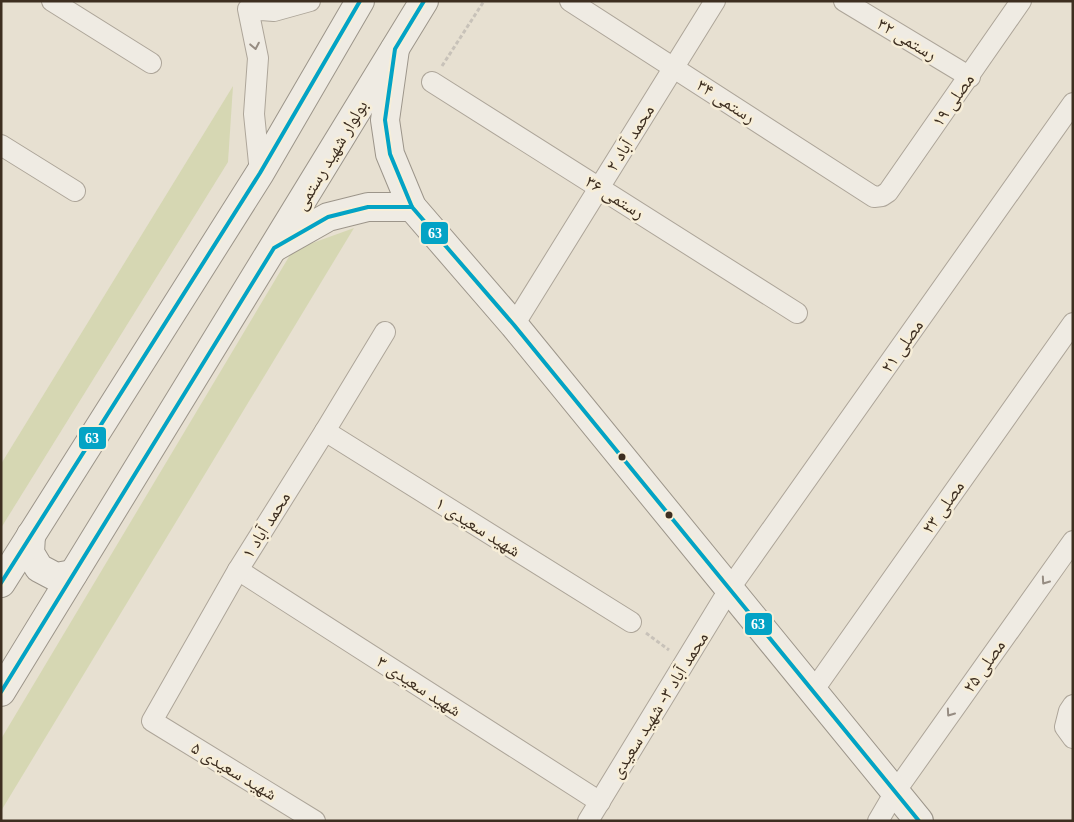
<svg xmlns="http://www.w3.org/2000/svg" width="1074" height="822" font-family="'Times New Roman','Noto Naskh Arabic',serif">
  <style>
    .green { fill: #d6d7b3 }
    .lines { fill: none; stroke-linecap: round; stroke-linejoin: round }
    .street-casing { stroke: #ada599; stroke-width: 22 }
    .secondary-casing { stroke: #9c958a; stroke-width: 30 }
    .path { stroke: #c8c2b9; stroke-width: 3; stroke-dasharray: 4 2.5; stroke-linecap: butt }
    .street { stroke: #efebe3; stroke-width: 20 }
    .secondary { stroke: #efebe3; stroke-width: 28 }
    .bus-1-casing { stroke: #f7eed8; stroke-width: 8 }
    .bus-1 { stroke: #03a3c5; stroke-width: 4 }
    .oneway { stroke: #968c82 }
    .bus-dot { fill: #3d2e20; stroke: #f7eed8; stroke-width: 2 }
    .labels { text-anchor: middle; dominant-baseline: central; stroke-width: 5; stroke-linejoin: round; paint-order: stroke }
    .street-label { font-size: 18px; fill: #3d2e20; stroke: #f7eed8 }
    .line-badge { stroke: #f7eed8; stroke-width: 2 }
    .badge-label { font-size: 14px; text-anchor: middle; font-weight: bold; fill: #fff }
  </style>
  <rect width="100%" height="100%" fill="#e7e0d1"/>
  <g class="green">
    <polygon points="233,86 228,162 1,528 1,464"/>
    <polygon points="354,228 1,811 1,739 293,250"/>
  </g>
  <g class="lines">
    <defs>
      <g id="street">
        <polyline points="52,1 151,63"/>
        <polyline points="570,1 874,197 882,196 888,192 1021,1"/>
        <polyline points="844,1 970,77"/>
        <polyline points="432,82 797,313"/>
        <polyline points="1,145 75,191"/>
        <polyline points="260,173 254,114 258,58 248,9 274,11 310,1"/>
        <polyline points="514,325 715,1"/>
        <polyline points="325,431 631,622"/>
        <polyline points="238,570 600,802"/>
        <polyline points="813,691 1073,323"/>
        <polyline points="1073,705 1069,711 1065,727 1073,738"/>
        <polyline points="315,821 152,721 238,570 325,431 385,332"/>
        <polyline points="588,821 730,588 1073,103"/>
        <polyline points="878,821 895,792 1073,541"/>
      </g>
      <g id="secondary">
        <polyline points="395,49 385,120 390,154 412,207 514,325 919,821"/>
        <polyline points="275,247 328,217 368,207 412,207"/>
        <polyline points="31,535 30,553 39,568 56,577 73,574"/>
        <polyline points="1,583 260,173 360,1"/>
        <polyline points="1,692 424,1"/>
      </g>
    </defs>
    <use href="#street" class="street-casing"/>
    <use href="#secondary" class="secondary-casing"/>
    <g class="path">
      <polyline points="442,66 484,1"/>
      <polyline points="646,633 669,650"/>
    </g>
    <use href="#street" class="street"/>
    <use href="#secondary" class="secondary"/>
    <defs>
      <g id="bus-1">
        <polyline points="424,1 395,49 385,120 390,154 412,207 514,325 919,821"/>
        <polyline points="1,583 260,173 360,1"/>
        <polyline points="1,692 274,248 328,217 368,207 412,207"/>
      </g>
    </defs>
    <use href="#bus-1" class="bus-1-casing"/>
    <use href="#bus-1" class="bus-1"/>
  </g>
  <defs><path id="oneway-chevron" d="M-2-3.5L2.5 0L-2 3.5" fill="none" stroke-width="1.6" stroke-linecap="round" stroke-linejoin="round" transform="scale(1.25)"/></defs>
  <g class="oneway">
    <use href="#oneway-chevron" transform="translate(255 46) rotate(79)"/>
    <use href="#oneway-chevron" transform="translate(1045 581) rotate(125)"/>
    <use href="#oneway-chevron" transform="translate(950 713) rotate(125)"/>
  </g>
  <g class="bus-dot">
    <circle cx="622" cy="457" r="4.5"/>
    <circle cx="669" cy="515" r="4.5"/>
  </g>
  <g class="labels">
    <g class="street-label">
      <text transform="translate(907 39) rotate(31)">رستمی ۳۲</text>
      <text transform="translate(953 100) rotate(-55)">مصلی ۱۹</text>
      <text transform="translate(726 101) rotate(33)">رستمی ۳۴</text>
      <text transform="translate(630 138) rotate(-58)">محمد آباد ۲</text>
      <text transform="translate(331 155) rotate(-59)">بولوار شهید رستمی</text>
      <text transform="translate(615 197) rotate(32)">رستمی ۳۶</text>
      <text transform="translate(902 346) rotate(-55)">مصلی ۲۱</text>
      <text transform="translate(943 507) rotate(-55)">مصلی ۲۳</text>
      <text transform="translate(266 525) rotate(-58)">محمد آباد ۱</text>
      <text transform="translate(478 527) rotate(32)">شهید سعیدی ۱</text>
      <text transform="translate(984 666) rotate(-55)">مصلی ۲۵</text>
      <text transform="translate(419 686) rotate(33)">شهید سعیدی ۳</text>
      <text transform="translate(659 705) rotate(-58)">محمد آباد ۳- شهید سعیدی</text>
      <text transform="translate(234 771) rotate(31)">شهید سعیدی ۵</text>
    </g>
  </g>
  <g class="line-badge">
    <rect x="420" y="221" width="29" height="24" rx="5" fill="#03a3c5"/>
    <rect x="78" y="426" width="29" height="24" rx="5" fill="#03a3c5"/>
    <rect x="744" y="612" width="29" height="24" rx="5" fill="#03a3c5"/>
  </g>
  <g class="badge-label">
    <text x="435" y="238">63</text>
    <text x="92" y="443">63</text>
    <text x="758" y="629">63</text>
  </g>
  <rect width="1074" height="822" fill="none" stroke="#3d2e20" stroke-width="5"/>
</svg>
